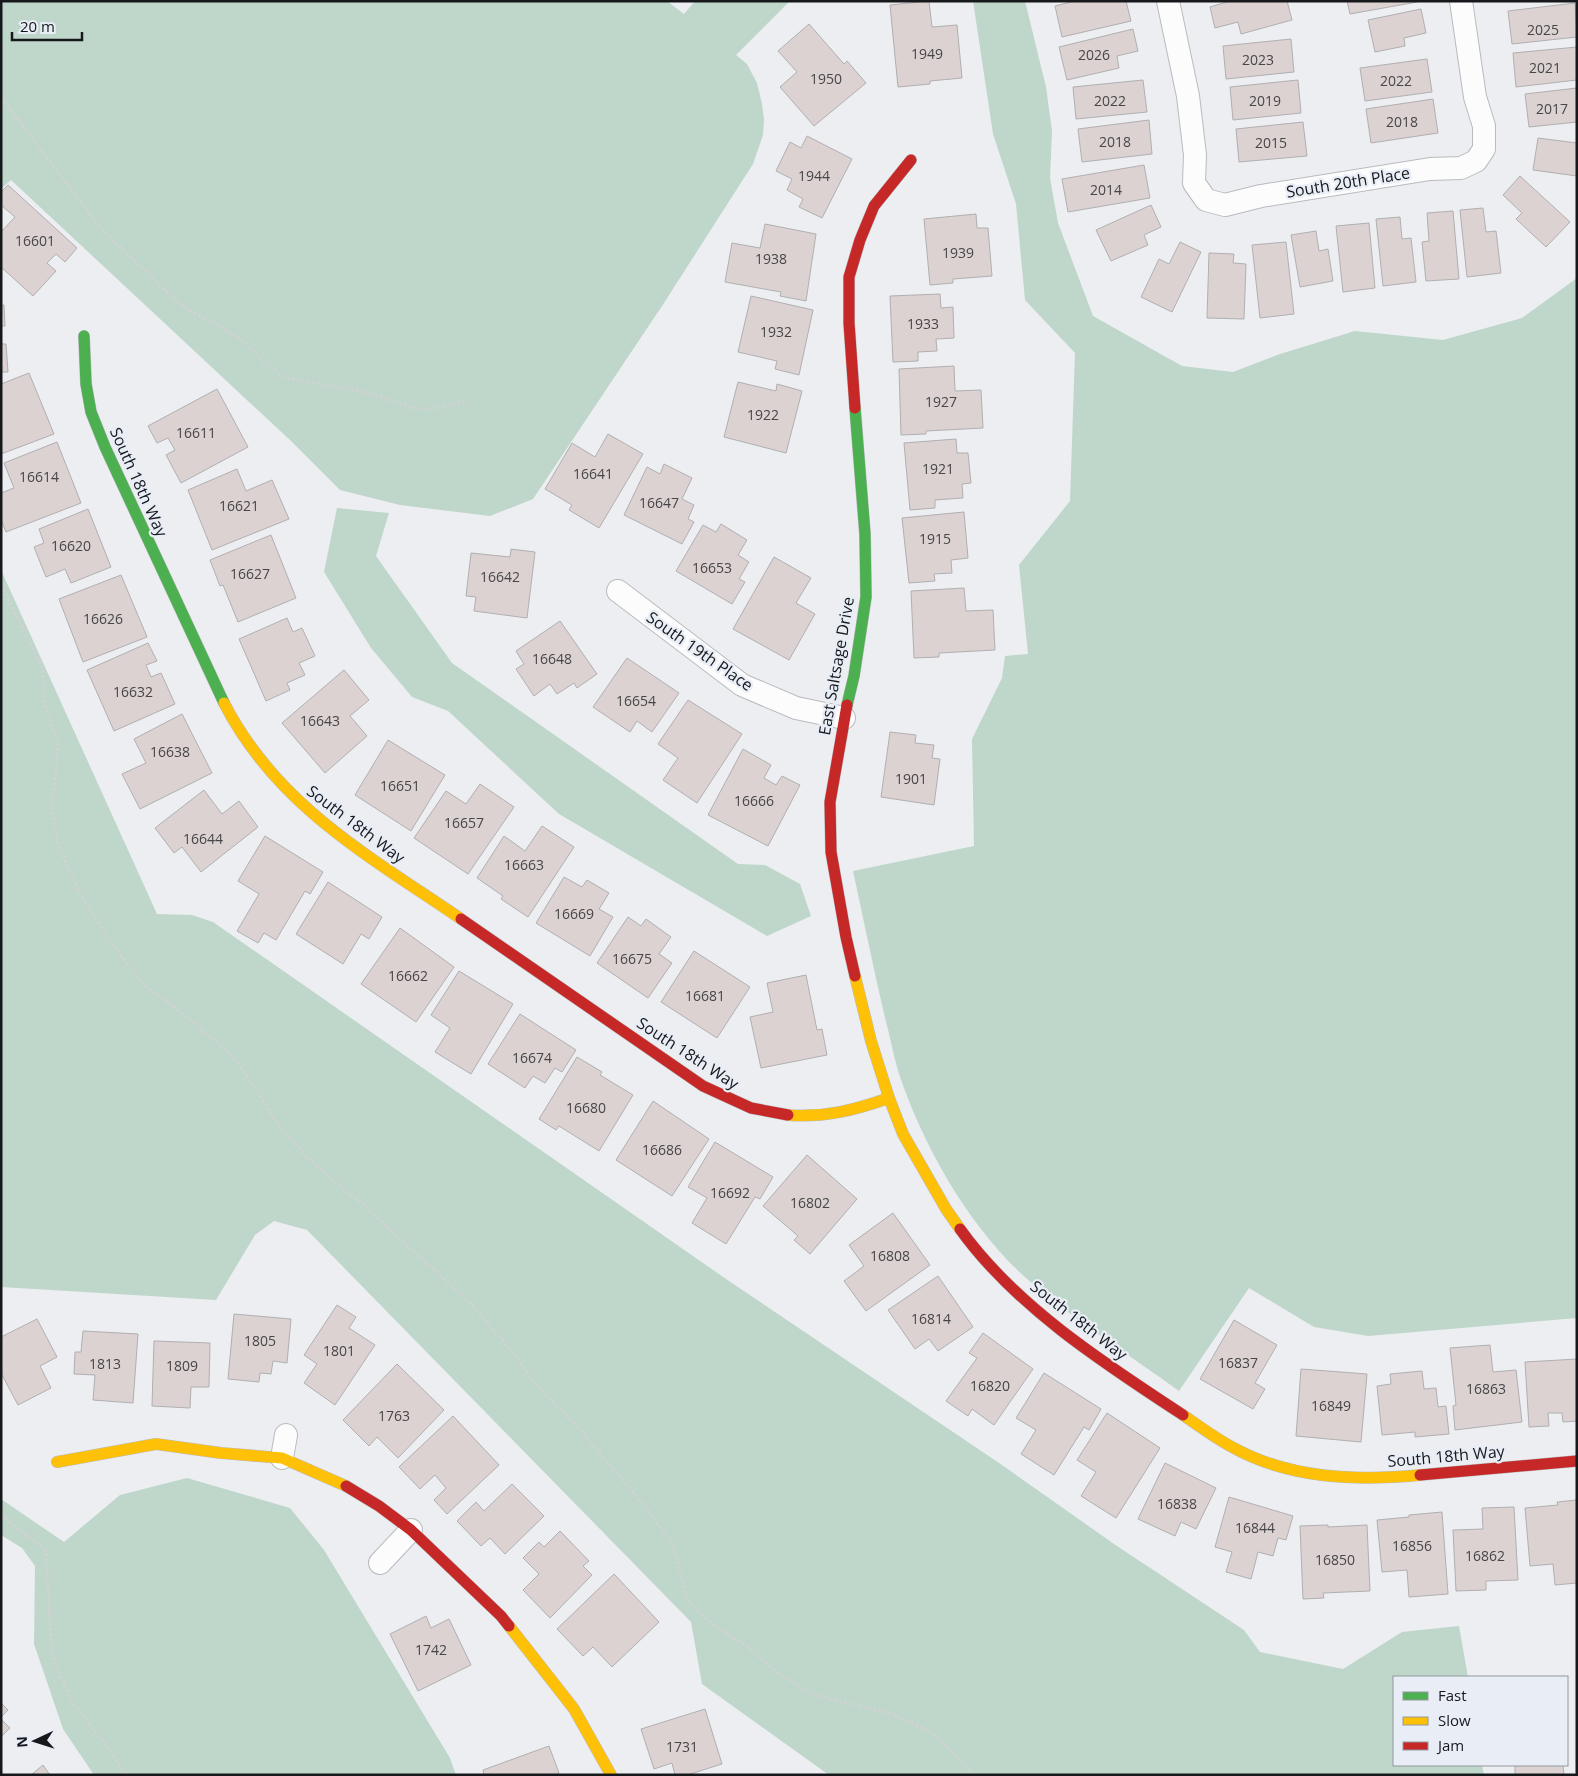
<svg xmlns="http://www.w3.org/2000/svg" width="1578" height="1776" font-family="'Open Sans',sans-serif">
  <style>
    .green { fill: #bed7ca }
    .building { fill: #dbd2d1; stroke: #b1afb1 }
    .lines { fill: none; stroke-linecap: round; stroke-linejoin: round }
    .street-casing { stroke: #b9bbbe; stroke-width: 24 }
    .fast-casing { stroke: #b9bbbe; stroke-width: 12 }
    .slow-casing { stroke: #b9bbbe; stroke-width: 12 }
    .jam-casing { stroke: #b9bbbe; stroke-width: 12 }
    .path { stroke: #d1d2d3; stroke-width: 3; stroke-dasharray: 2.5 2.5; stroke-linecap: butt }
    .street { stroke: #fcfcfd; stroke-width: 22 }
    .fast { stroke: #4caf50; stroke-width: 11 }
    .slow { stroke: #ffc107; stroke-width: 11 }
    .jam { stroke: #c62828; stroke-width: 11 }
    .labels { text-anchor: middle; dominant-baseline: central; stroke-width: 4.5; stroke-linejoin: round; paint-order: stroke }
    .number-label { font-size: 14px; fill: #474648 }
    .street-label { font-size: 16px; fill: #16181b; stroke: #e8edf6 }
  </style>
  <rect width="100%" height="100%" fill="#eceef2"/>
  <g class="green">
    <polygon points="1,1 667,1 684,14 695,1 790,1 736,55 747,64 757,83 762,104 764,120 763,135 753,164 662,306 533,499 490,516 400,505 340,490 291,441 11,180 1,189"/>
    <path d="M973,1H1025L1046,87L1052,131L1050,178L1058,223L1093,316L1182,366L1233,372L1280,354L1355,331L1443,340L1522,318L1577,278V1318L1368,1336L1314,1327L1249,1288L1179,1391C1128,1354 1074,1320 1027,1279C969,1227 925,1149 900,1077C894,1059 891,1040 886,1022C874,972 864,921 853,871L974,846L972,739L1002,678L1005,656L1028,654L1019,565L1070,501L1075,353L1025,300L1016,204L993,134Z"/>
    <polygon points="337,508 389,513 376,556 452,663 738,864 765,865 800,884 811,916 767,936 559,814 448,711 412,697 371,648 324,572"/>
    <polygon points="1,570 157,914 192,915 213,922 726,1279 1002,1465 1114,1544 1244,1630 1260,1652 1343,1669 1402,1632 1459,1626 1468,1677 1394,1677 1394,1765 1482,1765 1484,1775 829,1775 702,1684 691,1622 307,1230 274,1221 255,1235 216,1300 1,1287"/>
    <polygon points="187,1478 290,1508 324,1550 450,1758 456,1775 94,1775 63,1729 34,1644 35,1566 22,1548 1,1535 1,1499 64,1542 120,1495"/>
  </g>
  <g class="building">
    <polygon points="929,1 932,27 957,25 962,78 930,81 930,84 898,87 890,5"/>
    <polygon points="1075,1 1126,1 1131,21 1062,37 1055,6"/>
    <polygon points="1230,1 1287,1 1292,20 1241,34 1238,22 1215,28 1210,7"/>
    <polygon points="1347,1 1417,1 1417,2 1350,14"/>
    <polygon points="1575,3 1577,37 1512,44 1508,11"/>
    <polygon points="1421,9 1426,33 1404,38 1405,46 1375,52 1368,20"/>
    <polygon points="809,24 844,64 847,61 866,83 814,126 780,87 797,72 778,51"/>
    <polygon points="1133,29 1138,51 1117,56 1119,68 1067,80 1059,47"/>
    <polygon points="1291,39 1294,72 1226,79 1223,46"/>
    <polygon points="1577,47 1577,80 1516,87 1513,53"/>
    <polygon points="1427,59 1432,92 1365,101 1360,68"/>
    <polygon points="1143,80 1147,112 1076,119 1073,87"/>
    <polygon points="1298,80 1301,113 1233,120 1230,87"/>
    <polygon points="1577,88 1577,122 1529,127 1525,94"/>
    <polygon points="1433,99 1438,133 1371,143 1366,109"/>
    <polygon points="1149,120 1152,154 1082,162 1078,129"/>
    <polygon points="1303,122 1307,156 1239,162 1236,129"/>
    <polygon points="807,136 852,159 822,218 799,207 803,199 787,190 792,179 776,171 790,142 801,148"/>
    <polygon points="1538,138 1577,143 1577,176 1533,170"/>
    <polygon points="1144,165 1150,198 1068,212 1062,179"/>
    <polygon points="1520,176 1570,222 1546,247 1516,219 1522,213 1503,195"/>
    <polygon points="8,185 77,248 65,262 56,254 47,263 56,271 33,296 1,267 1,232 15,217 1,205 1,192"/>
    <polygon points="1151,205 1161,227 1144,235 1148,245 1111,261 1096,230"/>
    <polygon points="1483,208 1486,232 1496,231 1501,273 1467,277 1460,210"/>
    <polygon points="1453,211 1459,279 1426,281 1422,242 1429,241 1427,213"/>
    <polygon points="976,214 977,228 988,228 992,276 953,279 953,283 930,285 924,219"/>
    <polygon points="1400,217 1402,239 1411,238 1416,282 1383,286 1376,219"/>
    <polygon points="1369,223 1375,288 1343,292 1336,226"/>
    <polygon points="765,224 816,234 806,301 780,296 781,292 725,282 732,243 760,248"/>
    <polygon points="1316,231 1319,251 1328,249 1333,281 1300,287 1291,235"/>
    <polygon points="1180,242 1201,252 1172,312 1141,297 1159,259 1169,264"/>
    <polygon points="1286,242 1294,314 1260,318 1252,245"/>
    <polygon points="1209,253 1234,254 1233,263 1246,264 1244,319 1207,318"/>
    <polygon points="940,294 941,308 953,307 954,338 936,339 937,351 918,352 918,361 893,362 890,296"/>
    <polygon points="751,296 813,310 799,375 775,369 777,361 738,352"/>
    <polygon points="1,305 4,305 5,326 1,326"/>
    <polygon points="1,344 6,344 8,372 1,372"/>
    <polygon points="954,366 955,391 981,390 983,428 926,431 926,434 901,435 899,369"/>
    <polygon points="29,373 54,434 1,454 1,384"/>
    <polygon points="738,382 776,391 777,384 802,391 786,453 724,437"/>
    <polygon points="217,389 248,447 181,483 166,455 175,450 168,438 157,443 148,426"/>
    <polygon points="608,434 643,454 599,528 569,510 572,505 545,489 572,443 595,457"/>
    <polygon points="956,439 957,453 968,453 971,483 962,484 963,498 935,500 935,508 910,510 904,443"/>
    <polygon points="57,442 81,503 6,532 1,520 1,493 14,488 4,463"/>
    <polygon points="664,464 692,478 682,499 694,505 688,519 694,522 682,544 624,515 647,467 660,474"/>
    <polygon points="237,469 246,491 272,480 289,519 212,550 188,490"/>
    <polygon points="88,509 111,567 71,583 65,569 46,577 34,547 44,543 39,529"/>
    <polygon points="964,512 968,558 951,560 952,573 934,574 935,581 909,583 902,518"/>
    <polygon points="721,524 747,540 738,555 749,562 739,579 745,582 732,604 676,571 703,525 716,532"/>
    <polygon points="271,535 296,598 238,622 223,585 220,586 210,560"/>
    <polygon points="511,549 535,552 527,618 474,611 476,597 466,596 471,553 510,557"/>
    <polygon points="774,557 811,578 796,603 815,614 789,660 733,629"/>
    <polygon points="121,575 147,637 83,662 59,599"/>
    <polygon points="964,588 966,611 993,610 995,650 939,653 939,657 914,658 911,591"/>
    <polygon points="287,618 293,632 302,628 315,656 299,663 305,675 287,683 290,690 266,701 239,639"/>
    <polygon points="560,621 597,674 577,688 574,683 557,694 550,684 534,696 516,669 524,664 516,651"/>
    <polygon points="148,643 157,661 146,665 151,677 161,673 175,704 114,731 87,670"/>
    <polygon points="627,658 679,693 652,732 637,721 630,732 593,707"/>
    <polygon points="344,670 369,700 350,716 367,736 325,773 282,723"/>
    <polygon points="688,700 742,734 697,803 663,780 678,758 658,744"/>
    <polygon points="182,714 212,773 140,809 122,774 146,763 134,739"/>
    <polygon points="890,732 916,735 915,743 934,745 932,758 940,759 934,805 881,797"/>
    <polygon points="388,740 445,775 411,831 355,795"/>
    <polygon points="743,749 771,765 764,778 776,785 782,776 800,785 768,846 708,815"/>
    <polygon points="480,784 514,807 468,874 414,838 446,791 466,804"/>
    <polygon points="204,790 222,814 239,801 258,827 201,872 182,847 174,853 155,828"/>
    <polygon points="542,826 574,847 528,917 501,899 503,896 477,878 504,836 525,851"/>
    <polygon points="265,836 323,872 310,894 305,891 276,940 264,933 258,943 237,931 259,894 238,881"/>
    <polygon points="564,877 582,887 587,880 609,893 599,909 613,917 590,956 536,923"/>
    <polygon points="328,882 382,917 369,939 361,934 343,964 296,934"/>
    <polygon points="628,917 641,926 646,919 671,937 659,954 672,963 648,998 597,963"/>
    <polygon points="400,928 454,967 416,1022 361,984"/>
    <polygon points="694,951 750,987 717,1038 661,1002"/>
    <polygon points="459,971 513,1004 471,1074 435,1052 450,1028 431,1015"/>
    <polygon points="806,975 817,1030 822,1029 827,1055 761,1068 750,1017 773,1012 767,983"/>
    <polygon points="520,1014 576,1050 562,1072 555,1068 545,1083 533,1076 525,1088 488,1064"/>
    <polygon points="577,1057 602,1072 600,1075 633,1095 599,1151 559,1126 556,1130 539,1119"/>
    <polygon points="653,1101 709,1139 672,1196 616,1160"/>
    <polygon points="715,1142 773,1177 760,1199 755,1197 726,1244 692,1223 707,1198 688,1187"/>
    <polygon points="807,1155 857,1199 810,1254 794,1240 798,1236 763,1206"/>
    <polygon points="893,1213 930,1265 866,1311 844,1281 864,1266 849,1245"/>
    <polygon points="938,1276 973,1327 938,1351 929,1339 915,1349 888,1310"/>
    <polygon points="337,1305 356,1317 349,1328 375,1345 335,1405 304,1383 317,1364 304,1355"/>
    <polygon points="234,1314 291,1319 287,1363 273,1361 271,1374 260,1373 259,1382 228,1379"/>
    <polygon points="37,1319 57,1357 40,1366 51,1388 18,1405 1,1373 1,1337"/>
    <polygon points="1234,1320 1277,1345 1255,1383 1265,1389 1253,1409 1200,1379"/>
    <polygon points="83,1331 138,1334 133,1403 93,1400 95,1375 74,1374 75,1352 81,1352"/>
    <polygon points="983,1333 1033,1369 994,1425 972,1409 968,1416 946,1401 977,1358 969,1353"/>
    <polygon points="154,1341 210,1343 209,1387 191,1387 190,1408 152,1406"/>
    <polygon points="1490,1345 1493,1372 1516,1370 1522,1422 1455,1430 1453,1406 1456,1405 1450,1348"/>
    <polygon points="1577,1359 1577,1421 1563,1422 1562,1413 1548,1413 1549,1426 1529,1427 1525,1362"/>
    <polygon points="397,1364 444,1410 398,1458 377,1437 369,1446 343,1420"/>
    <polygon points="1301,1369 1367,1374 1361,1442 1296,1436"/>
    <polygon points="1422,1371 1424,1389 1436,1388 1438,1407 1446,1406 1449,1434 1415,1437 1415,1432 1382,1435 1377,1386 1391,1384 1390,1374"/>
    <polygon points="1044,1373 1101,1409 1089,1430 1084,1427 1054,1475 1021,1454 1036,1430 1016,1418"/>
    <polygon points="1107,1413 1160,1448 1116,1518 1081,1496 1096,1472 1077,1460"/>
    <polygon points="453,1416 499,1465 447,1514 434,1500 446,1488 435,1475 420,1489 399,1467"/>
    <polygon points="1165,1463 1216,1488 1196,1529 1181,1522 1175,1536 1138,1519"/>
    <polygon points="512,1484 544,1516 505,1554 490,1538 481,1546 457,1521 476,1502 484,1511"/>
    <polygon points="1229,1497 1293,1516 1286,1540 1278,1538 1273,1556 1258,1552 1251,1579 1226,1572 1232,1552 1215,1547"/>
    <polygon points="1577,1500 1577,1583 1555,1585 1553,1564 1530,1566 1525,1508 1558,1505 1557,1502"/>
    <polygon points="1514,1507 1518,1580 1486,1581 1486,1590 1456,1591 1453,1530 1483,1529 1482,1508"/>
    <polygon points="1442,1512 1448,1594 1409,1597 1407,1570 1382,1572 1377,1520 1409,1517 1409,1515"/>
    <polygon points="1328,1525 1328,1527 1367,1525 1370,1591 1323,1593 1324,1598 1303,1599 1300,1526"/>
    <polygon points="560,1531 589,1561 583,1566 592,1575 550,1618 523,1590 539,1574 523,1558 539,1542 544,1547"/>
    <polygon points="614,1574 659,1622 612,1667 593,1647 583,1656 557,1629"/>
    <polygon points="426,1616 431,1628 449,1619 471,1665 418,1691 390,1634"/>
    <polygon points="1,1703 8,1710 1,1717"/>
    <polygon points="705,1709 722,1764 687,1775 675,1775 672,1763 654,1769 641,1729"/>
    <polygon points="1,1719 10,1728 1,1737"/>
    <polygon points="549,1746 559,1773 555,1775 484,1775 483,1770"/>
    <polygon points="43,1765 50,1775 31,1775"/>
    <polygon points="1515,1765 1563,1765 1564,1775 1515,1775"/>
  </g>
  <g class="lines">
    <defs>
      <g id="street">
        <polyline points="1168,1 1188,96 1195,155 1194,183 1206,200 1225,205 1261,196 1430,169 1461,168 1476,161 1484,149 1484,126 1475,97 1461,1"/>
        <polyline points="618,591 742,685 796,708 844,718"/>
        <polyline points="282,1458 286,1435"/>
        <polyline points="380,1563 411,1530"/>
      </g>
      <g id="fast">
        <polyline points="84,336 86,384 91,412 105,447 224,703"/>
        <polyline points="847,705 854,676 866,597 865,534 855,408"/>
      </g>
      <g id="slow">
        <path d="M224,703C277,806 369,856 461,919"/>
        <polyline points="855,976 871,1041 889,1098 903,1134 946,1209 960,1229"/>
        <path d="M788,1115C824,1118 855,1110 889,1098"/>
        <path d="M1183,1415C1199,1426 1215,1438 1232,1447C1289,1479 1356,1481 1420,1475"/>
        <polyline points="57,1462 156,1444 221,1453 282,1458 346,1486"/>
        <polyline points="509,1626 574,1709 611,1775"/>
      </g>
      <g id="jam">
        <polyline points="855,408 849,323 849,277 860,240 874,206 911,160"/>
        <polyline points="847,705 830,802 831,852 846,937 855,976"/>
        <polyline points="461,919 703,1086 751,1108 788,1115"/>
        <path d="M960,1229C1015,1306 1105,1364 1183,1415"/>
        <polyline points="1420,1475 1577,1461"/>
        <polyline points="346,1486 379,1506 411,1530 501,1616 509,1626"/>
      </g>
    </defs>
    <use href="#street" class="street-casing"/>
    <use href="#fast" class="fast-casing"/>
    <use href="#slow" class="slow-casing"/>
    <use href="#jam" class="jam-casing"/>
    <g class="path">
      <polyline points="1,98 100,227 144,270 181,305 241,339 263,362 286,378 365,392 412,408 430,409 468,401"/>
      <polyline points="1,585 43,669 45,707 58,744 55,785 51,805 58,844 78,890 107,937 142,983 187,1017 230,1054 254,1085 274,1119 306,1157 361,1203 472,1305 510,1349 541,1391 576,1425 644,1505 672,1543 689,1603 714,1625 749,1648 782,1676 815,1695 895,1715 931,1732 962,1762 973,1775"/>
      <polyline points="1,1515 46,1551 52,1655 72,1702 107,1746 126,1775"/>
    </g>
    <use href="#street" class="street"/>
    <use href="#fast" class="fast"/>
    <use href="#slow" class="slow"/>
    <use href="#jam" class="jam"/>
  </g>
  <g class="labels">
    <g class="number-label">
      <text x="1543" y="29">2025</text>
      <text x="927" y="53">1949</text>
      <text x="1094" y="54">2026</text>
      <text x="1258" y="59">2023</text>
      <text x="1545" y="67">2021</text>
      <text x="826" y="78">1950</text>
      <text x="1396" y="80">2022</text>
      <text x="1110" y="100">2022</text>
      <text x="1265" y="100">2019</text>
      <text x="1552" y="108">2017</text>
      <text x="1402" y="121">2018</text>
      <text x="1115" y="141">2018</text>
      <text x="1271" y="142">2015</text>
      <text x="814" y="175">1944</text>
      <text x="1106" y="189">2014</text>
      <text x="35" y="240">16601</text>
      <text x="958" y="252">1939</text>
      <text x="771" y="258">1938</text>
      <text x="923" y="323">1933</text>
      <text x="776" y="331">1932</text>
      <text x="941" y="401">1927</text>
      <text x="763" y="414">1922</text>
      <text x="196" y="432">16611</text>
      <text x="938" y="468">1921</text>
      <text x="593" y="473">16641</text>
      <text x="39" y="476">16614</text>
      <text x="659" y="502">16647</text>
      <text x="239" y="505">16621</text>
      <text x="935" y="538">1915</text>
      <text x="71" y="545">16620</text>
      <text x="712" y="567">16653</text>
      <text x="250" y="573">16627</text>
      <text x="500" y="576">16642</text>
      <text x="103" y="618">16626</text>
      <text x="552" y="658">16648</text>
      <text x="133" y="691">16632</text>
      <text x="636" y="700">16654</text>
      <text x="320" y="720">16643</text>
      <text x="170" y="751">16638</text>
      <text x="911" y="778">1901</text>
      <text x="400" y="785">16651</text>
      <text x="754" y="800">16666</text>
      <text x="464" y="822">16657</text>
      <text x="203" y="838">16644</text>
      <text x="524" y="864">16663</text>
      <text x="574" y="913">16669</text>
      <text x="632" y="958">16675</text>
      <text x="408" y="975">16662</text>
      <text x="705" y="995">16681</text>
      <text x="532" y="1057">16674</text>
      <text x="586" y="1107">16680</text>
      <text x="662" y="1149">16686</text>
      <text x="730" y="1192">16692</text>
      <text x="810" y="1202">16802</text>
      <text x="890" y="1255">16808</text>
      <text x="931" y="1318">16814</text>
      <text x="260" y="1340">1805</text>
      <text x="339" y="1350">1801</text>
      <text x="1238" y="1362">16837</text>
      <text x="105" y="1363">1813</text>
      <text x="182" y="1365">1809</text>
      <text x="990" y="1385">16820</text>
      <text x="1486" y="1388">16863</text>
      <text x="1331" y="1405">16849</text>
      <text x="394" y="1415">1763</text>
      <text x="1177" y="1503">16838</text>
      <text x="1255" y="1527">16844</text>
      <text x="1412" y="1545">16856</text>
      <text x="1485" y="1555">16862</text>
      <text x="1335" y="1559">16850</text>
      <text x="431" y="1649">1742</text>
      <text x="682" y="1746">1731</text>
    </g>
    <g class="street-label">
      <text transform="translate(1348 182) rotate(-9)">South 20th Place</text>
      <text transform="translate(139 482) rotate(66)">South 18th Way</text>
      <text transform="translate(700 651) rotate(35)">South 19th Place</text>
      <text transform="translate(836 666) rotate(-80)">East Saltsage Drive</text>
      <text transform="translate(356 824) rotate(37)">South 18th Way</text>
      <text transform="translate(688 1053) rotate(33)">South 18th Way</text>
      <text transform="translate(1079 1320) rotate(38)">South 18th Way</text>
      <text transform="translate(1446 1456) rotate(-5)">South 18th Way</text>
    </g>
  </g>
  <rect width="1578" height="1776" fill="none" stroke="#16181b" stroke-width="5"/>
  <rect x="1393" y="1676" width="175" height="90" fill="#e8edf6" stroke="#94989e"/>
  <rect x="1403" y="1692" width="25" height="8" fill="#4caf50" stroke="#94989e"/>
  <text x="1438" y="1701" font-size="15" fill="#16181b">Fast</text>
  <rect x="1403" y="1717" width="25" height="8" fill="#ffc107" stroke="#94989e"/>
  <text x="1438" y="1726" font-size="15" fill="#16181b">Slow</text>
  <rect x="1403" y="1742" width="25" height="8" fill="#c62828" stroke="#94989e"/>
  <text x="1438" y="1751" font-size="15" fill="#16181b">Jam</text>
  <g transform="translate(35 1741) rotate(266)" stroke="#e8edf6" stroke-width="4" paint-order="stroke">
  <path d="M0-4L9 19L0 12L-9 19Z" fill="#16181b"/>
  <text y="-8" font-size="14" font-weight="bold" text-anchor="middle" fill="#16181b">N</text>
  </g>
  <path d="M12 32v8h70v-8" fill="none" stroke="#16181b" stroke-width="2.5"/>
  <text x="20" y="32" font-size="15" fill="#16181b" stroke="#e8edf6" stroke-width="4" paint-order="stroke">20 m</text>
</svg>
